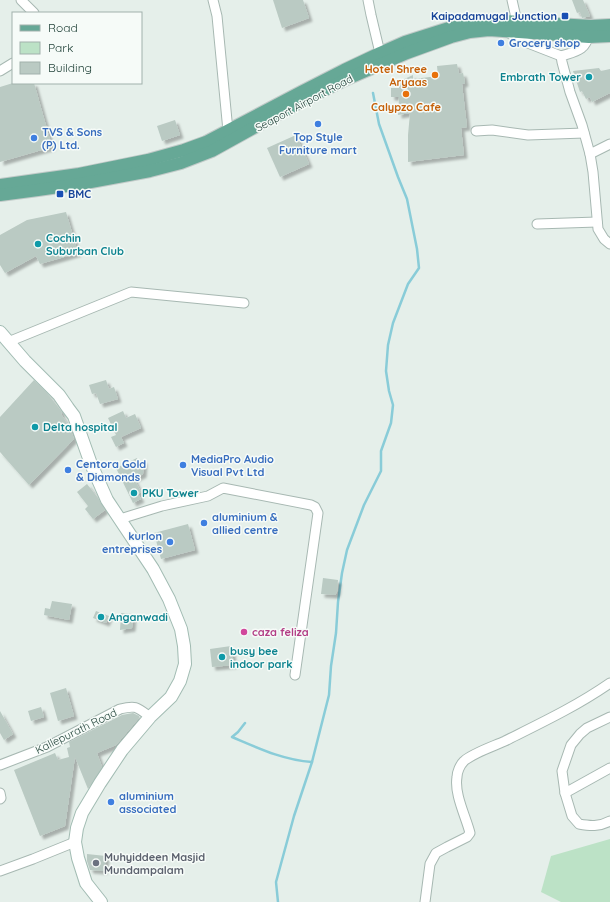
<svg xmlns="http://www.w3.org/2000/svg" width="610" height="902" font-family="Quicksand,sans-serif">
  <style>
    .green { fill: #bce2c6 }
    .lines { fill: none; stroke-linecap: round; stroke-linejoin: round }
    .stream { stroke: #89ccd8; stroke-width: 2.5 }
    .building { fill: #bacac3; filter: url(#shadow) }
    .minor-casing { stroke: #a7b8b2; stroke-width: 11 }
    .secondary-casing { stroke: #a2bcb3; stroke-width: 14 }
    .primary-casing { stroke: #c1cac8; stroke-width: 14 }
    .minor { stroke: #fff; stroke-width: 9 }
    .secondary { stroke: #fff; stroke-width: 12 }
    .primary { stroke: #66a896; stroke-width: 12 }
    .transit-dot { fill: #1a4fb4; stroke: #f6fbf8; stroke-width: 1.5 }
    .shop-dot { fill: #3f7fe0; stroke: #f6fbf8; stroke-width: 1.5 }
    .food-dot { fill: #e8710a; stroke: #f6fbf8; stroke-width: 1.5 }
    .culture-dot { fill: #0f9aa8; stroke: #f6fbf8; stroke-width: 1.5 }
    .hotel-dot { fill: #d1479c; stroke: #f6fbf8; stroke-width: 1.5 }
    .worship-dot { fill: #6b7280; stroke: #f6fbf8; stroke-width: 1.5 }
    .labels { text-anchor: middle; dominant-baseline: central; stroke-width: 3; stroke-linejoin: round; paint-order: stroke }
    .transit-label { font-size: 11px; font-weight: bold; fill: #164399; stroke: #f6fbf8; text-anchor: end }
    .shop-label { font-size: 11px; font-weight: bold; fill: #366cbe; stroke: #f6fbf8; text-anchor: start }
    .food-label { font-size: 11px; font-weight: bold; fill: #c56008; stroke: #f6fbf8; text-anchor: end }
    .culture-label { font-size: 11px; font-weight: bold; fill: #0d838f; stroke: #f6fbf8; text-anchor: start }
    .street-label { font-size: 11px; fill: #22433a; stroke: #f6fbf8 }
    .hotel-label { font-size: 11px; font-weight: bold; fill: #b23c85; stroke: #f6fbf8; text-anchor: start }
    .worship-label { font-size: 11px; font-weight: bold; fill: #5b616d; stroke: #f6fbf8; text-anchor: start }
  </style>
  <defs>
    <filter id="shadow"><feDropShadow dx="3.5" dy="3.5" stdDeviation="1" flood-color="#0004"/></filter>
  </defs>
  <rect width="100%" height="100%" fill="#e5efea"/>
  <polygon class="green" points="610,839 610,902 561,902 541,892 551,856"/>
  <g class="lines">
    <g class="stream">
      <path d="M245,723L238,732L232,737C258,748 283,760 312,762L329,695L331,666L336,633L338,602L342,573L347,550L364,505L381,471V451L391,423L393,405L389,391L386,371L388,345L393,323L408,284L419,268L417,249L407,199L398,177L379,124L373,93"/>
      <polyline points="278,902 276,882 294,816 312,762"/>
    </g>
  </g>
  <g class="building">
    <polygon points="273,0 303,0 309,18 282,28"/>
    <polygon points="572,0 583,0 590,16 582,18 580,12 577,13"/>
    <polygon points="457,64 459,74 463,73 465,83 462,84 467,127 461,128 464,155 408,162 408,135 410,113 398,115 399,97 391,97 391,88 399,88 400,81 413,75 413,79 438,76 437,66"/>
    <polygon points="599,68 601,71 610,69 610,93 592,102 590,97 586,99 582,91 580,92 573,71"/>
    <polygon points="13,83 34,83 52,147 0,162 0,87"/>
    <polygon points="175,120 180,135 162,141 157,126"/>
    <polygon points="296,135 309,164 280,177 267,148"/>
    <polygon points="66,212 78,253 40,264 36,256 5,273 0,265 0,235 27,220"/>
    <polygon points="34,380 47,393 62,412 61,414 70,428 74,439 29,485 0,452 0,417"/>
    <polygon points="106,380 109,389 114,387 118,399 100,404 96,393 92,394 89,385"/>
    <polygon points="123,411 126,418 135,414 141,428 121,437 124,443 116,447 111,437 116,435 108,418"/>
    <polygon points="137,458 139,462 144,460 143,474 134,479 141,492 138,494 141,499 133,503 116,468"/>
    <polygon points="87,484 98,498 105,510 93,519 85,509 88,506 77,492"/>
    <polygon points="188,524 195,550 161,559 154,533"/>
    <polygon points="323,578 338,580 337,592 335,595 321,594"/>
    <polygon points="52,601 72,604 69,620 44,615 45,608 50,609"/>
    <polygon points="96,611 109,616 106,623 93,618"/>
    <polygon points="121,613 133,614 132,628 120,630"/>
    <polygon points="231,646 234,665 212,667 210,649"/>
    <polygon points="66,688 74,716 58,721 50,693"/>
    <polygon points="41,707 44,717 31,721 28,711"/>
    <polygon points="0,711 13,734 4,740 0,733"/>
    <polygon points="133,713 139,716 139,718 116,745 97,753 102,767 88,789 75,757 65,826 40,836 14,770 55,753 58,760 69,757 67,748 70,747 69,742 122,715"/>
    <polygon points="87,854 106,856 104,871 90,870 87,861"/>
  </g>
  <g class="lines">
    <defs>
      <g id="minor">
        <polyline points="21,0 34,13"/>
        <polyline points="213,0 217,16 228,131"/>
        <polyline points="368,0 371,15 380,53"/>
        <polyline points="512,0 517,22"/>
        <polyline points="506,31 520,40 561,56"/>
        <path d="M590,32C585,51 578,51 561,56L562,62L570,92L582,125L590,154L593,172L598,229L604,239L610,244"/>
        <polyline points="0,71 13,63"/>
        <polyline points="476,131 492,130 528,135 584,133"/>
        <polyline points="590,154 610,144"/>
        <polyline points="537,224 597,222"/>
        <polyline points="8,342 131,292 244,303"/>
        <path d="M120,519L162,506L208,496L223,488L311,505L315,507L318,513C310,567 303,621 295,675"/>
        <path d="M610,717L587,728L580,734L571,745L562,771L565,793L572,816L579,824C590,826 599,827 610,821"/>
        <path d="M0,765L47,747L120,709C136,705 137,707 150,717"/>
        <polyline points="0,793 1,798 0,799"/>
        <polyline points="565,793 610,768"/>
        <polyline points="0,871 33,859 75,842"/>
        <path d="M425,902L430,864L436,853L447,847L467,837L470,833C466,817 454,794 457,777C457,772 460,765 464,761C473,753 494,746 505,741C541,723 577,706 610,683"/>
      </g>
      <polyline id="secondary" points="0,332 25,361 59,395 68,408 74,416 91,464 107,500 153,569 169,599 181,629 184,646 185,664 180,681 171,697 150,717 122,750 100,783 82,813 77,828 75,842 78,858 86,883 101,902"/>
      <g id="primary">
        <polyline points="0,185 79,174 148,160 184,150 206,142 301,92 344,70 380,53 405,42 449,28 487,20 591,26 610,25"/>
        <polyline points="0,195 38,190 80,184 150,171 181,163 212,151 304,100 347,79 407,53 451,37 470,32 489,30 589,37 610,36"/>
      </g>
    </defs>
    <use href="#minor" class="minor-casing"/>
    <use href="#secondary" class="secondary-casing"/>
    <use href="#primary" class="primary-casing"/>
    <use href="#minor" class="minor"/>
    <use href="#secondary" class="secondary"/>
    <use href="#primary" class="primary"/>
  </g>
  <g class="transit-dot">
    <rect x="561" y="12" width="8" height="8" rx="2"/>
    <rect x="56" y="190" width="8" height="8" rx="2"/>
  </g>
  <g class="shop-dot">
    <circle cx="501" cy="43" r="4"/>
    <circle cx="318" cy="124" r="4"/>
    <circle cx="34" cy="138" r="4"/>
    <circle cx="183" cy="465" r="4"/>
    <circle cx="68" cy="470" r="4"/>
    <circle cx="204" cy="523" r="4"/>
    <circle cx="170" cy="542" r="4"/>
    <circle cx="111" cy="802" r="4"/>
  </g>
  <g class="food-dot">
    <circle cx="435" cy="75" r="4"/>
    <circle cx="406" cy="94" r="4"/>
  </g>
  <g class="culture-dot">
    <circle cx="589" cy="77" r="4"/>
    <circle cx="38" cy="244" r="4"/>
    <circle cx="35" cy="427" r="4"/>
    <circle cx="134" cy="493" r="4"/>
    <circle cx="101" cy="617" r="4"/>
    <circle cx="222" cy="657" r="4"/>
  </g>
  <circle class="hotel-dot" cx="244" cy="632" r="4"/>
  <circle class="worship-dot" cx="96" cy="863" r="4"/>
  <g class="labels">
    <g class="transit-label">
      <text x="557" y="16">Kaipadamugal Junction</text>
      <text x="68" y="194" text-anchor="start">BMC</text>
    </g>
    <g class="shop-label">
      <text x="509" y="43">Grocery shop</text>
      <text x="42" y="132">TVS &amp; Sons<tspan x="42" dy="13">(P) Ltd.</tspan></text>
      <text x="318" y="137" text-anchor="middle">Top Style<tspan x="318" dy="13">Furniture mart</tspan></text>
      <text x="191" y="459">MediaPro Audio<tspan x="191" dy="13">Visual Pvt Ltd</tspan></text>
      <text x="76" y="464">Centora Gold<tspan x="76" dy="13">&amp; Diamonds</tspan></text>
      <text x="212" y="517">aluminium &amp;<tspan x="212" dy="13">allied centre</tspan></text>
      <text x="162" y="536" text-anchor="end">kurlon<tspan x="162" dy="13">entreprises</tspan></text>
      <text x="119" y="796">aluminium<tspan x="119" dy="13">associated</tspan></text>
    </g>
    <g class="food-label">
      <text x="427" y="69">Hotel Shree<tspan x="427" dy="13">Aryaas</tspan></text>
      <text x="406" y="107" text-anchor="middle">Calypzo Cafe</text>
    </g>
    <g class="culture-label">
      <text x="581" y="77" text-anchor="end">Embrath Tower</text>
      <text x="46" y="238">Cochin<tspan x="46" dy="13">Suburban Club</tspan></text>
      <text x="43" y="427">Delta hospital</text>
      <text x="142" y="493">PKU Tower</text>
      <text x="109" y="617">Anganwadi</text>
      <text x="230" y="651">busy bee<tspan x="230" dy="13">indoor park</tspan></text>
    </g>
    <g class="street-label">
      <text transform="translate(304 103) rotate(-28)">Seaport Airport Road</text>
      <text transform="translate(76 731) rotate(-26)">Kallepurath Road</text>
    </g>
    <g class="hotel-label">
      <text x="252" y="632">caza feliza</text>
    </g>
    <g class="worship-label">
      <text x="104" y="857">Muhyiddeen Masjid<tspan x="104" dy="13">Mundampalam</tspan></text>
    </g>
  </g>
  <rect x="12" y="12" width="130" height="72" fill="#f6fbf8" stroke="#a1b1ac"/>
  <rect x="20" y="25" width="20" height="6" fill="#66a896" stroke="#a1b1ac"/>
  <text x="48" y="32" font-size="12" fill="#22433a">Road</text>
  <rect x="20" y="42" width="20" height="12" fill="#bce2c6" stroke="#a1b1ac"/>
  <text x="48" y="52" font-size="12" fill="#22433a">Park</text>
  <rect x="20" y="62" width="20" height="12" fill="#bacac3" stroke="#a1b1ac"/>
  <text x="48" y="72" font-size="12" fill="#22433a">Building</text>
</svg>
